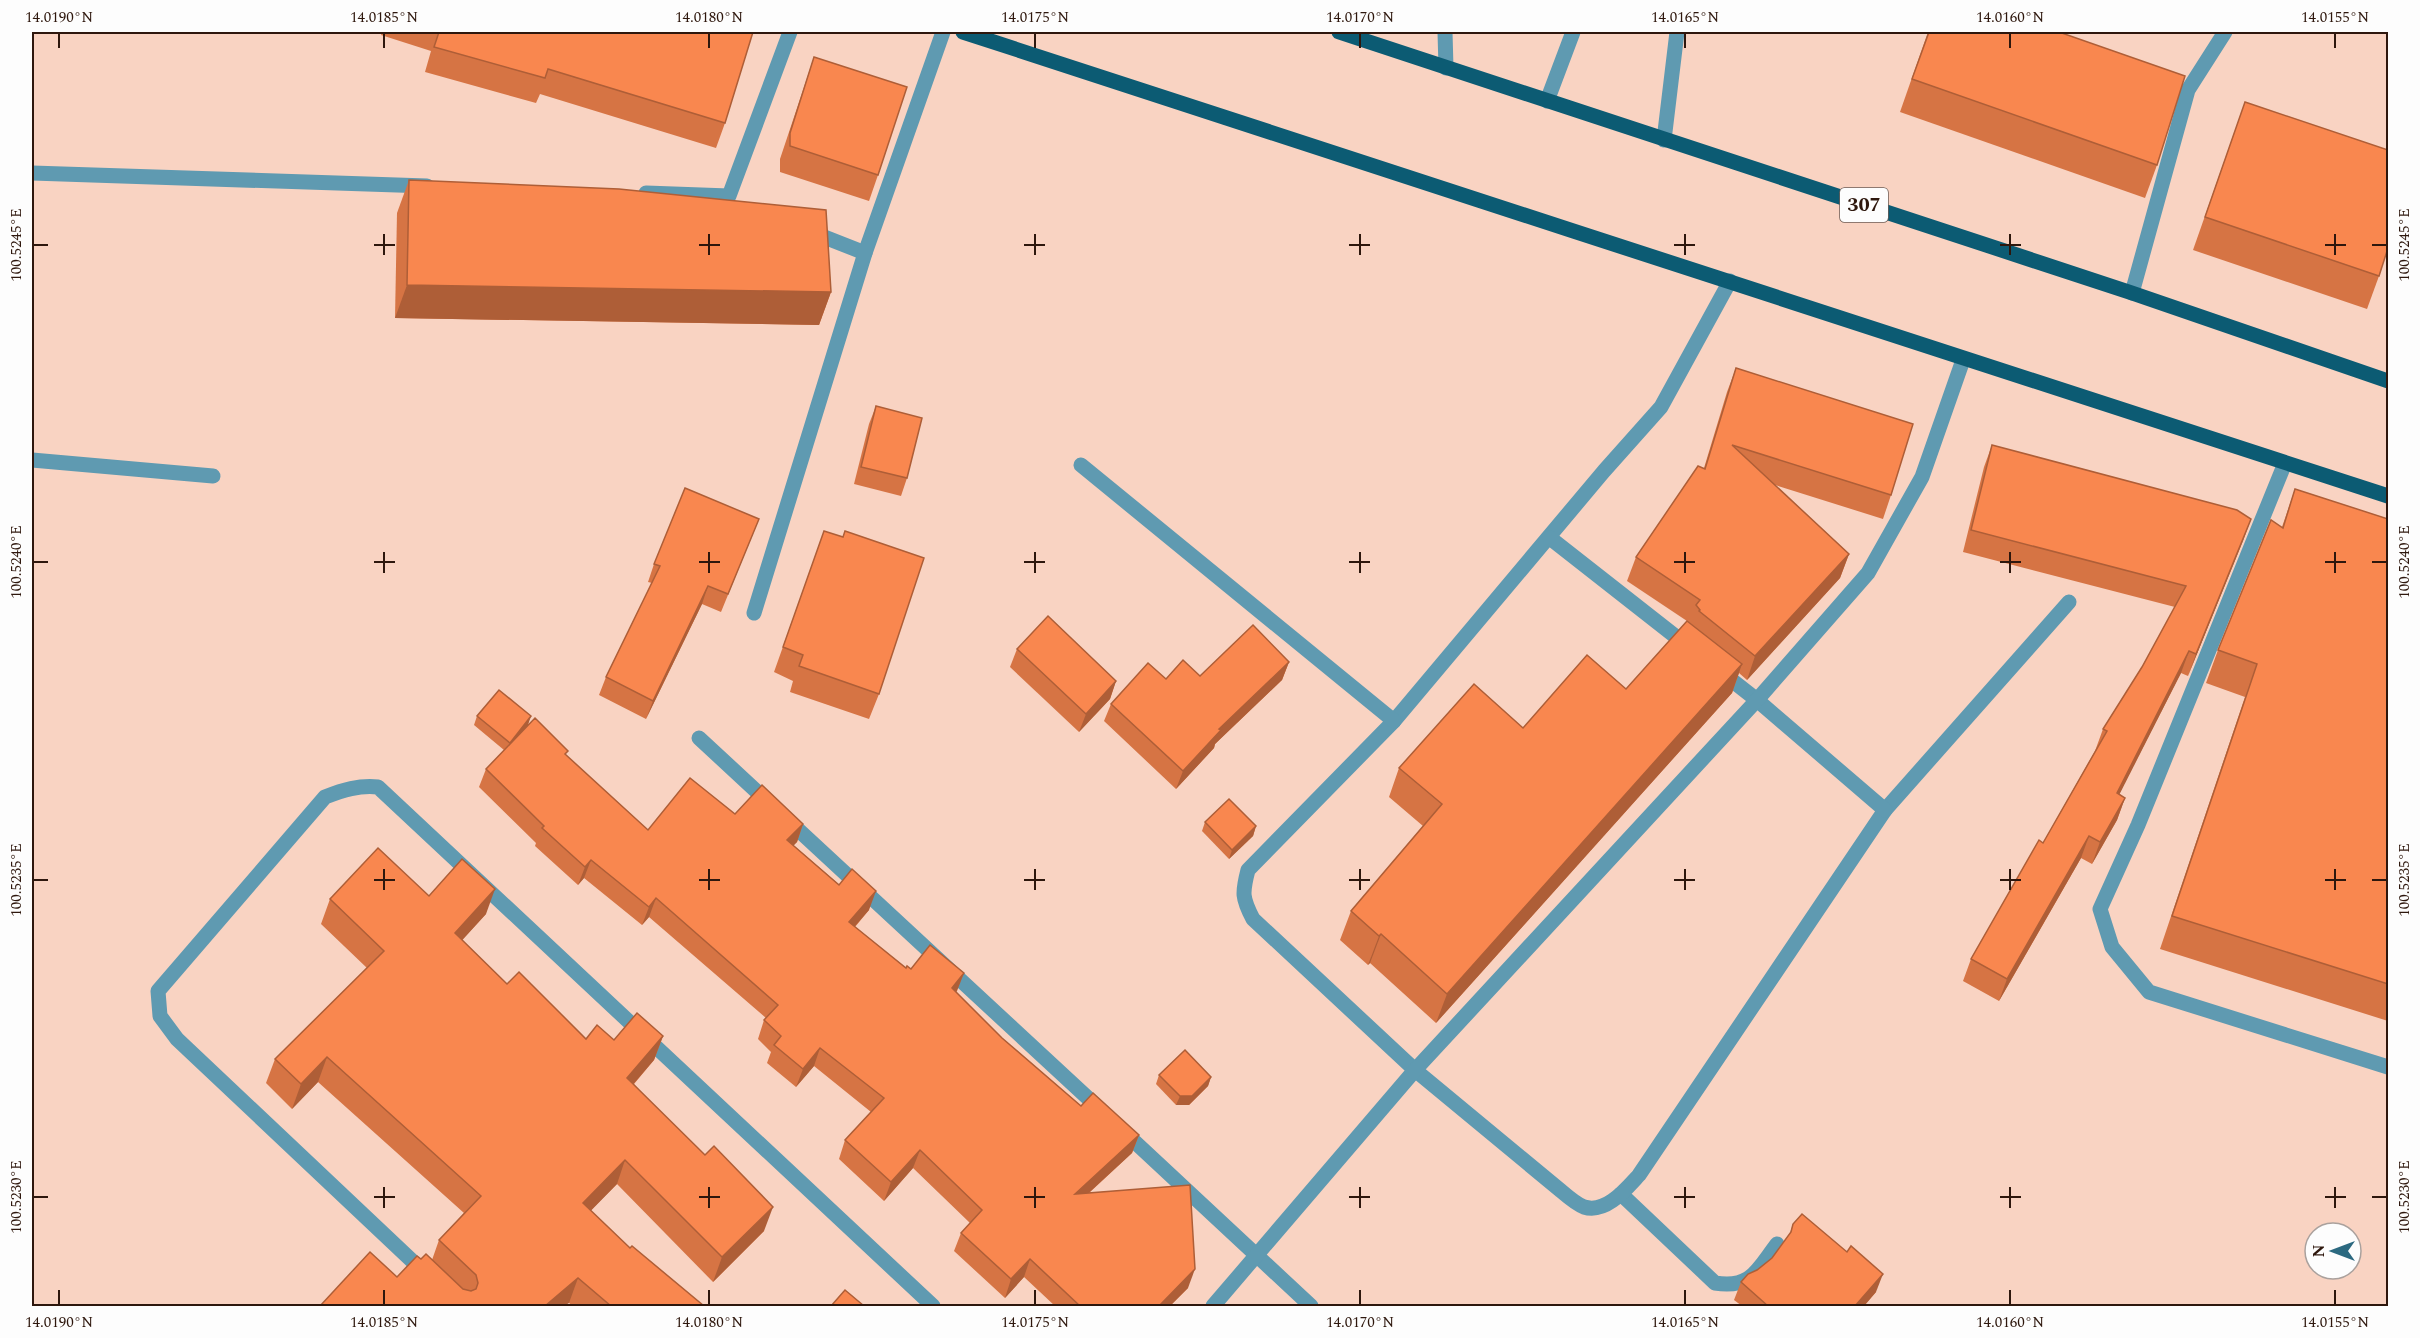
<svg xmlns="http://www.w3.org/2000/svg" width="2420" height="1338" font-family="Spectral,serif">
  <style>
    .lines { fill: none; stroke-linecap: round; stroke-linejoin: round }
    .service { stroke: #5f9ab1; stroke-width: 15 }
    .minor { stroke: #5f9ab1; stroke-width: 15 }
    .primary { stroke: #0c5b73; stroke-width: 15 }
    .wall { fill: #d67444 }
    .shaded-wall { fill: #ae5e37 }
    .building { fill: #f9874f; stroke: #ae5e37; stroke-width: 1.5 }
    .ticks { fill: none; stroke: #2e170d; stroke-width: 2 }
    .labels { text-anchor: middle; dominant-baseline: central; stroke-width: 4.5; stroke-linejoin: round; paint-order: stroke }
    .shield { fill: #fdfdfd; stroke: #6c5c55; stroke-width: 1.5 }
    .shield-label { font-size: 20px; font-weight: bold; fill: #2e170d }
    .neatline { fill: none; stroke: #2e170d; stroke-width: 2 }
    .ticks-label { font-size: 15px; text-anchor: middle; fill: #2e170d }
  </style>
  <rect width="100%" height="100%" fill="#f9d3c2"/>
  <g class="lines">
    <g class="service">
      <polyline points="1547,101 1573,32"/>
      <polyline points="1664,140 1677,32"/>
      <polyline points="2285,463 2138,825 2100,909 2112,947 2149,992 2388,1067"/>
      <path d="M1621,1194L1715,1283C1751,1289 1757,1270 1777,1244"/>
    </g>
    <g class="minor">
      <polyline points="1445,32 1446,68"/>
      <polyline points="32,173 427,186"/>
      <polyline points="646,193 729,196 790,32"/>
      <polyline points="809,231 865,253"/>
      <path d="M1730,281L1661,407L1604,471L1394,721L1248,870C1242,893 1242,898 1253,919L1415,1070L1560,1190C1567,1196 1576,1204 1584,1207C1606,1214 1626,1189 1639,1175L1885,810L2069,602"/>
      <polyline points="2132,293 2188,90 2225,32"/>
      <polyline points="32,460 213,476"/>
      <polyline points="1081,465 1394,721"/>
      <polyline points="1550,538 1689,647"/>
      <polyline points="754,613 865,253 943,32"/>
      <polyline points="1720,671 1757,700 1885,810"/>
      <polyline points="699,738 1103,1112"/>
      <polyline points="1122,1130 1311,1306"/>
      <path d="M426,1274L177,1039L160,1016L158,991L325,797C343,790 359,785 378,787L933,1306"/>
      <polyline points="1213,1306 1415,1070 1757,700 1868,573 1922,477 1963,360"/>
    </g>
    <g class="primary">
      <path d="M963,32C1438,186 1913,343 2388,496"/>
      <polyline points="1339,32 2132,293 2388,381"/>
    </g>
  </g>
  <g class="wall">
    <polygon points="382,32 753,32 725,123 716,148 540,94 536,103 425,72 431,51 381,35"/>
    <polygon points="1928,32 2059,32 2157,165 2145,198 1900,112"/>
    <polygon points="814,57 878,175 869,201 780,172 780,159"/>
    <polygon points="2245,102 2379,276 2367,309 2193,250"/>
    <polygon points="409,180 831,292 819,325 395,318 397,213"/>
    <polygon points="1736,368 1891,495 1883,519 1775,485 1849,554 1840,578 1747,680 1739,673 1732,693 1436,1023 1370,963 1368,965 1340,940 1351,911 1423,826 1389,797 1399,768 1523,728 1626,689 1687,621 1627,581 1636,557 1704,468 1727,392"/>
    <polygon points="876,406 907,478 901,496 854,484 869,424"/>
    <polygon points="1992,445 2251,519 2188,676 2181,673 2119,794 2125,798 2117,820 2092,864 2081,858 1999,1001 1963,981 1971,959 2043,843 2095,751 2103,729 2142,667 2175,607 1963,552 1984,467"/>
    <polygon points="2295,489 2388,519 2388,1021 2160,949 2245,697 2206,683 2218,650 2282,527"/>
    <polygon points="759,519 721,612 702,604 646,719 599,695 606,677 652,583 648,582 654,564"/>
    <polygon points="824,531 879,694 869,719 790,692 793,681 774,672"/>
    <polygon points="1017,649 1116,681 1110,699 1079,732 1010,667"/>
    <polygon points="1289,662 1282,680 1215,744 1214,748 1176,789 1104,721 1111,704 1166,679 1200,676"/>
    <polygon points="477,716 528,725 566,755 648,830 735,814 803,824 797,842 793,845 869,910 855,927 906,968 911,969 964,973 956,992 1002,1038 1081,1106 1139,1135 1132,1153 1089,1193 1188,1288 1170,1306 1055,1306 1024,1277 1005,1298 954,1251 961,1233 970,1223 913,1168 884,1201 839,1159 845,1140 871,1112 814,1066 796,1087 767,1063 771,1052 758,1039 764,1020 766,1018 649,917 642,925 584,878 578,885 535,846 536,843 479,787 486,769 504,750 474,725"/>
    <polygon points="1205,822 1256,826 1253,836 1229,859 1202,831"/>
    <polygon points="429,896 486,914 462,940 507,984 586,1039 614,1040 663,1036 654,1060 634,1084 764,1231 713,1282 617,1184 590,1211 630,1248 704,1306 573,1306 569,1303 320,1306 397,1277 421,1259 432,1260 439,1240 464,1213 318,1082 292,1109 266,1083 275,1059 367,968 321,924 330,899"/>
    <polygon points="1159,1075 1211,1077 1208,1086 1189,1105 1176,1105 1156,1084"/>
    <polygon points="1793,1224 1876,1292 1864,1306 1742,1306 1734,1300 1741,1282 1757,1270 1772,1258 1789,1236"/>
  </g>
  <g class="shaded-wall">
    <polygon points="407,285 831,292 819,325 395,318"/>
    <polygon points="2251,519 2243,541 2188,676 2196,654"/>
    <polygon points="1849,554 1840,578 1747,680 1755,656"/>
    <polygon points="708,586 702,604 646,719 653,701"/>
    <polygon points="2189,651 2181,673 2109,815 2117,793"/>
    <polygon points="1289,662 1282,680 1215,744 1214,748 1176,789 1183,771 1219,729"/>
    <polygon points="1742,664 1732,693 1436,1023 1447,994"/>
    <polygon points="1116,681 1110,699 1079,732 1086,714"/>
    <polygon points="531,716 528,725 506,752 510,743"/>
    <polygon points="2125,798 2117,820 2092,864 2100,842"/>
    <polygon points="803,824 797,842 781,859 787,840"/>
    <polygon points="1256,826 1253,836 1229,859 1232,850"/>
    <polygon points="2089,836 2081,858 1999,1001 2007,979"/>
    <polygon points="591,860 584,878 578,885 585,867"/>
    <polygon points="495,889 486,914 446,958 455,933"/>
    <polygon points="876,891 869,910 842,941 849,922"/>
    <polygon points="656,898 649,917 642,925 649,907"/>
    <polygon points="1381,934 1370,963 1368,965 1379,936"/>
    <polygon points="964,973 957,991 945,1006 952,988"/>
    <polygon points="663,1036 654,1060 618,1102 627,1078"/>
    <polygon points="820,1048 814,1066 796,1087 803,1069"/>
    <polygon points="327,1057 318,1082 292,1109 301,1084"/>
    <polygon points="1211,1077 1208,1086 1189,1105 1176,1105 1180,1096"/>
    <polygon points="1139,1135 1132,1153 1068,1212 1075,1194"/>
    <polygon points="920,1150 913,1168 884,1201 891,1182"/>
    <polygon points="625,1160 617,1184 574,1228 583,1203"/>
    <polygon points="773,1207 764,1231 713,1282 722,1257"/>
    <polygon points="1030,1259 1024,1277 1005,1298 1011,1279"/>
    <polygon points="1195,1269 1188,1288 1170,1306 1159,1306"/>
    <polygon points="1883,1274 1876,1292 1864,1306 1855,1306"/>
    <polygon points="578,1278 569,1303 564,1306 545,1306"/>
  </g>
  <g class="building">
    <polygon points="439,32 753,32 725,123 548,69 545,78 434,47"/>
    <polygon points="1929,32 2059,32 2185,76 2157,165 1912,79"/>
    <polygon points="814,57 907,87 878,175 790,146 790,133"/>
    <polygon points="2245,102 2388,150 2388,248 2379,276 2205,217"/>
    <polygon points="409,180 619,189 826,210 831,292 407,285"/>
    <polygon points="1736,368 1913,424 1891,495 1732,445 1849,554 1755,656 1699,611 1700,610 1696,605 1700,600 1636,557 1698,466 1705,469"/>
    <polygon points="876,406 922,418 907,478 861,467"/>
    <polygon points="1992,445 2237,510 2251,519 2196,654 2189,651 2117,793 2125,798 2100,842 2089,836 2007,979 1971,959 2039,840 2043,843 2107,731 2103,729 2142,667 2186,586 1971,530"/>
    <polygon points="685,488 759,519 728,594 708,586 653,701 606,677 660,566 654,564"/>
    <polygon points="2295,489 2388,519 2388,984 2172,916 2257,664 2218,650 2271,520 2283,528"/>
    <polygon points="824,531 843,537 845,531 924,558 879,694 799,666 803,655 783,647"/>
    <polygon points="1048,616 1116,681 1086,714 1017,649"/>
    <polygon points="1687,621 1742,664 1447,994 1381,934 1379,936 1351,911 1442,804 1399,768 1474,684 1523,728 1587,655 1626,689"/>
    <polygon points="1253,625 1289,662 1219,729 1221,730 1183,771 1111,704 1148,663 1166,679 1183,660 1200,676"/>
    <polygon points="499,690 531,716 510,743 477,716"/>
    <polygon points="535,718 568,751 565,754 648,830 690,778 735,814 762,785 803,824 787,840 839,885 852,869 876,891 849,922 906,968 907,966 911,969 930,945 964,973 952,988 1002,1038 1081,1106 1093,1093 1139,1135 1075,1194 1190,1185 1195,1269 1159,1306 1080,1306 1030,1259 1011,1279 961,1233 982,1210 920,1150 891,1182 845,1140 884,1098 820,1048 803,1069 774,1045 781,1036 764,1020 778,1005 656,898 649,907 591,860 585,867 542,828 544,826 486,769"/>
    <polygon points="1229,799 1256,826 1232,850 1205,822"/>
    <polygon points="378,848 429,896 462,859 495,889 455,933 507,984 519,972 586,1039 597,1025 614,1040 637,1013 663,1036 627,1078 705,1155 714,1146 773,1207 722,1257 625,1160 583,1203 630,1248 632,1246 704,1306 611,1306 578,1278 545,1306 320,1306 370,1252 397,1277 417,1256 421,1259 426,1254 463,1289 471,1291 476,1289 478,1283 476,1275 439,1240 481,1196 327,1057 301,1084 275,1059 384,951 330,899"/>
    <polygon points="1185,1050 1211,1077 1192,1096 1180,1096 1159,1075"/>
    <polygon points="1802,1214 1847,1252 1851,1246 1883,1274 1855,1306 1768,1306 1741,1282 1748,1274 1757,1270 1772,1258 1791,1232 1793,1224"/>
    <polygon points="845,1290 864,1306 831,1306"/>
  </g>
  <path class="ticks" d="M59,33V48M384,33V48M709,33V48M1035,33V48M1360,33V48M1685,33V48M2010,33V48M2335,33V48M384,234V255M709,234V255M1035,234V255M1360,234V255M1685,234V255M2010,234V255M2335,234V255M33,245H48M374,245H395M699,245H720M1024,245H1045M1349,245H1370M1674,245H1695M2000,245H2021M2325,245H2346M2372,245H2387M384,552V573M709,552V573M1035,552V573M1360,552V573M1685,552V573M2010,552V573M2335,552V573M33,562H48M374,562H395M699,562H720M1024,562H1045M1349,562H1370M1674,562H1695M2000,562H2021M2325,562H2346M2372,562H2387M384,869V890M709,869V890M1035,869V890M1360,869V890M1685,869V890M2010,869V890M2335,869V890M33,880H48M374,880H395M699,880H720M1024,880H1045M1349,880H1370M1674,880H1695M2000,880H2021M2325,880H2346M2372,880H2387M384,1187V1208M709,1187V1208M1035,1187V1208M1360,1187V1208M1685,1187V1208M2010,1187V1208M2335,1187V1208M33,1197H48M374,1197H395M699,1197H720M1024,1197H1045M1349,1197H1370M1674,1197H1695M2000,1197H2021M2325,1197H2346M2372,1197H2387M59,1290V1305M384,1290V1305M709,1290V1305M1035,1290V1305M1360,1290V1305M1685,1290V1305M2010,1290V1305M2335,1290V1305"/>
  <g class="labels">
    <rect class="shield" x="1840" y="188" width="48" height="34" rx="4.5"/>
    <g class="shield-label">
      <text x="1864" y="205">307</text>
    </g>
  </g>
  <rect width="2420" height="1338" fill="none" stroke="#fdfdfd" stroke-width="66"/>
  <g transform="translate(2333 1251) rotate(270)"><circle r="28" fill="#fdfdfd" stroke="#aaa19d" stroke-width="1.5"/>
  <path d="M0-4.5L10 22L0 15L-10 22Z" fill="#2c6980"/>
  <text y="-9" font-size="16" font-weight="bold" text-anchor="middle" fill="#2e170d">N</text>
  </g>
  <rect x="33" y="33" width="2354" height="1272" class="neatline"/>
  <g class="ticks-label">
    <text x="59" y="22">14.0190°N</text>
    <text x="384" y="22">14.0185°N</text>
    <text x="709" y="22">14.0180°N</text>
    <text x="1035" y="22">14.0175°N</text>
    <text x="1360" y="22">14.0170°N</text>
    <text x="1685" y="22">14.0165°N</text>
    <text x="2010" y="22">14.0160°N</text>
    <text x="2335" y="22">14.0155°N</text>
    <text transform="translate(2404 245) rotate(-90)" y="5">100.5245°E</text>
    <text transform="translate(16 245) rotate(-90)" y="5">100.5245°E</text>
    <text transform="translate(2404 562) rotate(-90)" y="5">100.5240°E</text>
    <text transform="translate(16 562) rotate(-90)" y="5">100.5240°E</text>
    <text transform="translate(2404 880) rotate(-90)" y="5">100.5235°E</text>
    <text transform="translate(16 880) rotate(-90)" y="5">100.5235°E</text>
    <text transform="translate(2404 1197) rotate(-90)" y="5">100.5230°E</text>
    <text transform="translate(16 1197) rotate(-90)" y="5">100.5230°E</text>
    <text x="59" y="1327">14.0190°N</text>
    <text x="384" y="1327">14.0185°N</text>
    <text x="709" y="1327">14.0180°N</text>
    <text x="1035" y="1327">14.0175°N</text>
    <text x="1360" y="1327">14.0170°N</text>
    <text x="1685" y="1327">14.0165°N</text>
    <text x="2010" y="1327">14.0160°N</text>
    <text x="2335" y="1327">14.0155°N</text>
  </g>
</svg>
